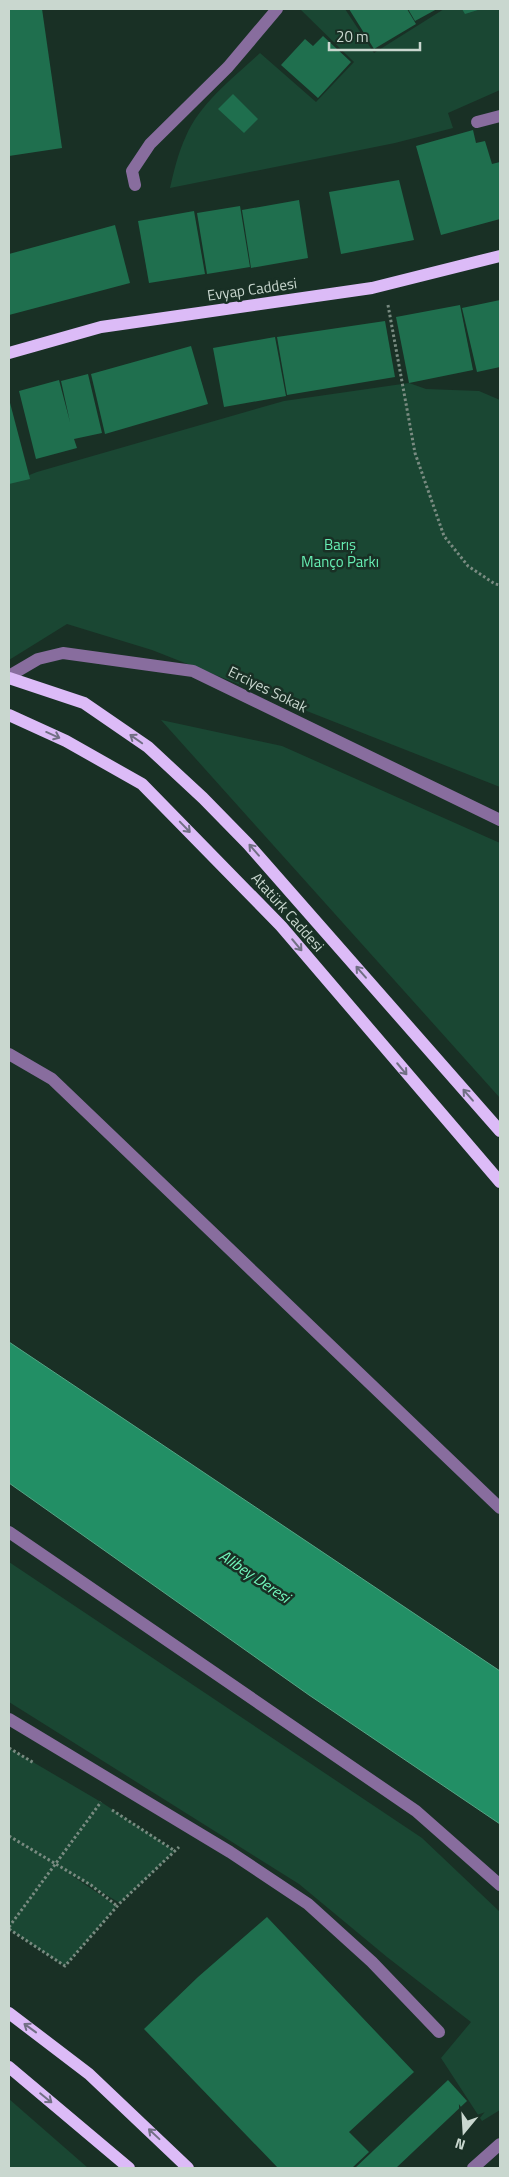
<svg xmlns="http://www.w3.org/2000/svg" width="509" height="2177" font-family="'Titillium Web',sans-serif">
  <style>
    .green { fill: #1a4733 }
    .water { fill: #228f65; stroke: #54a585 }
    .building { fill: #1f6f4e }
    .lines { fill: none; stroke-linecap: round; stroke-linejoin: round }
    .path { stroke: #798b81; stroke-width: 3; stroke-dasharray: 2.5 2.5; stroke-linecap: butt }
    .minor { stroke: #886d9e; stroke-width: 12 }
    .major { stroke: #dcbbf7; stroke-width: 12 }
    .oneway { stroke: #716f84 }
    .labels { text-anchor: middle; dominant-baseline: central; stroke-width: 5; stroke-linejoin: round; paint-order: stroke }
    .street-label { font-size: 15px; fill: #c9d7cf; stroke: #193025 }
    .park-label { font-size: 15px; fill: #67eeb3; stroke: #193025 }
    .water-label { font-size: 16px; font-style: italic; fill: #72f7bc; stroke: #193025 }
  </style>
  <rect width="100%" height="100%" fill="#193025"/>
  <g class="green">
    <path d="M300,9H345L374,53L444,9H500V90L448,113L453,128L395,143L170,188C174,171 178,153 186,136C200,103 234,77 260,53L316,102L354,62Z"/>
    <polygon points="409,383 426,389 479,391 500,400 500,787 152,650 67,624 9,660 9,483 37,472 284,401"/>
    <polygon points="161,720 282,746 500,843 500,1098"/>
    <polygon points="9,1562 422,1838 500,1912 500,2110 482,2121 441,2058 471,2022 387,1957 299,1884 9,1702"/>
    <polygon points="9,1748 101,1802 175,1851 120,1903 65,1871 117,1906 65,1966 9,1929"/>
    <polygon points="9,2099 88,2168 9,2168"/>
  </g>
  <polygon class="water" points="9,1342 500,1671 500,1824 309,1695 9,1483"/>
  <g class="building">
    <polygon points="9,9 42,9 62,148 9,156"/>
    <polygon points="349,9 407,9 416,24 374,49"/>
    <polygon points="408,9 437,9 415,21"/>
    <polygon points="462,9 481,9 465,14"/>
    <polygon points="323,36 351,62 318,98 281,65 305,39 313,46"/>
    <polygon points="233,94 258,119 244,133 218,109"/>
    <polygon points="473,130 476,143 485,141 492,164 500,162 500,219 441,235 416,146"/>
    <polygon points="399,180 414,240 341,254 329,192"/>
    <polygon points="299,200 308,258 251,268 242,210"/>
    <polygon points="240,206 250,267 207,274 197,213"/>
    <polygon points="194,211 205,274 149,283 138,221"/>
    <polygon points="115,225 130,283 9,315 9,254"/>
    <polygon points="500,300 500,367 477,372 462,308"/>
    <polygon points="460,305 473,370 409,383 396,317"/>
    <polygon points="385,321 395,377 287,395 277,337"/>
    <polygon points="275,337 286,396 224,407 213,348"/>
    <polygon points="191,346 208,404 105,434 91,374"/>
    <polygon points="88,374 102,433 74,439 77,448 36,459 19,391 59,380 70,422 61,381"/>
    <polygon points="9,399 30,479 9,484"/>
    <polygon points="267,1917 414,2072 349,2132 369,2152 352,2168 278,2168 144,2029 198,1977"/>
    <polygon points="448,2080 467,2101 396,2168 355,2168"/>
  </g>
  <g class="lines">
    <g class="path">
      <polyline points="388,305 415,453 444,536 468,566 495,584 500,585"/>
      <polyline points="9,1748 34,1763"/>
      <polyline points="112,1810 175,1851"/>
      <polyline points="9,1836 91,1885 117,1906"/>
      <polyline points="9,1927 101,1802"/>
      <polyline points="9,1929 65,1966 120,1903 179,1847"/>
    </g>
    <g class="minor">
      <polyline points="477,122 500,116"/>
      <polyline points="135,185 132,171 150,144 228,67 277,9"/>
      <polyline points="9,676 38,659 63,653 193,671 500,820"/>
      <polyline points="9,1054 52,1079 500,1508"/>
      <polyline points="9,1532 416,1811 500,1885"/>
      <polyline points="9,1719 230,1852 308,1904 372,1962 439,2032"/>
      <polyline points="473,2168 500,2144"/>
    </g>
    <g class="major">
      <polyline points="9,353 101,327 372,288 500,256"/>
      <polyline points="9,678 84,703 148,747 203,798 248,844 500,1131"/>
      <polyline points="9,715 66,741 142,784 281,926 500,1182"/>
      <polyline points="9,2013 89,2074 188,2168"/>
      <polyline points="9,2067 129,2168"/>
    </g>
  </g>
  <defs><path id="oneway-shaft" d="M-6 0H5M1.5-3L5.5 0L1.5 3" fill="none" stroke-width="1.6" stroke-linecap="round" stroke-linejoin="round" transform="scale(1.25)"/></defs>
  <g class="oneway">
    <use href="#oneway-shaft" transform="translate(53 735) rotate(24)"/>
    <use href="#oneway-shaft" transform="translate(136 739) rotate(-145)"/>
    <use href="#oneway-shaft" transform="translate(185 827) rotate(46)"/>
    <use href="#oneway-shaft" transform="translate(254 850) rotate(-131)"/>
    <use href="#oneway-shaft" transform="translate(297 945) rotate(50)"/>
    <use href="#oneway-shaft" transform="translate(361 972) rotate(-131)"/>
    <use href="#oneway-shaft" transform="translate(402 1069) rotate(50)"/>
    <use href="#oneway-shaft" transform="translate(468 1095) rotate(-131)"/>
    <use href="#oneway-shaft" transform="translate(30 2028) rotate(-144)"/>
    <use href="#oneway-shaft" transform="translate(46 2098) rotate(39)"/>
    <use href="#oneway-shaft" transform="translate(154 2134) rotate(-137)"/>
  </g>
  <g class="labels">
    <g class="street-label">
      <text transform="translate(252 289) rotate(-8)">Evyap Caddesi</text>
      <text transform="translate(268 689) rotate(26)">Erciyes Sokak</text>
      <text transform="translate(288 912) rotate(48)">Atatürk Caddesi</text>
    </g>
    <g class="park-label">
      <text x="340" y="544">Barış<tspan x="340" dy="17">Manço Parkı</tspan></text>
    </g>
    <g class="water-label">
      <text transform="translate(255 1576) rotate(34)">Alibey Deresi</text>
    </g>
  </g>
  <rect width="509" height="2177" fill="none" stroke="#c9d7cf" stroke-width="20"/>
  <g transform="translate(464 2132) rotate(198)" stroke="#193025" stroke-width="4" paint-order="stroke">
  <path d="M0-4L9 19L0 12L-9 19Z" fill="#c9d7cf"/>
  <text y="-8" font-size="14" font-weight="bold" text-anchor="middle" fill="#c9d7cf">N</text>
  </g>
  <path d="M329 42v8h91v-8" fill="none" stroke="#c9d7cf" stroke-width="2.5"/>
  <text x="336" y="42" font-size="15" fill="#c9d7cf" stroke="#193025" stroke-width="4" paint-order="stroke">20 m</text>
</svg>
